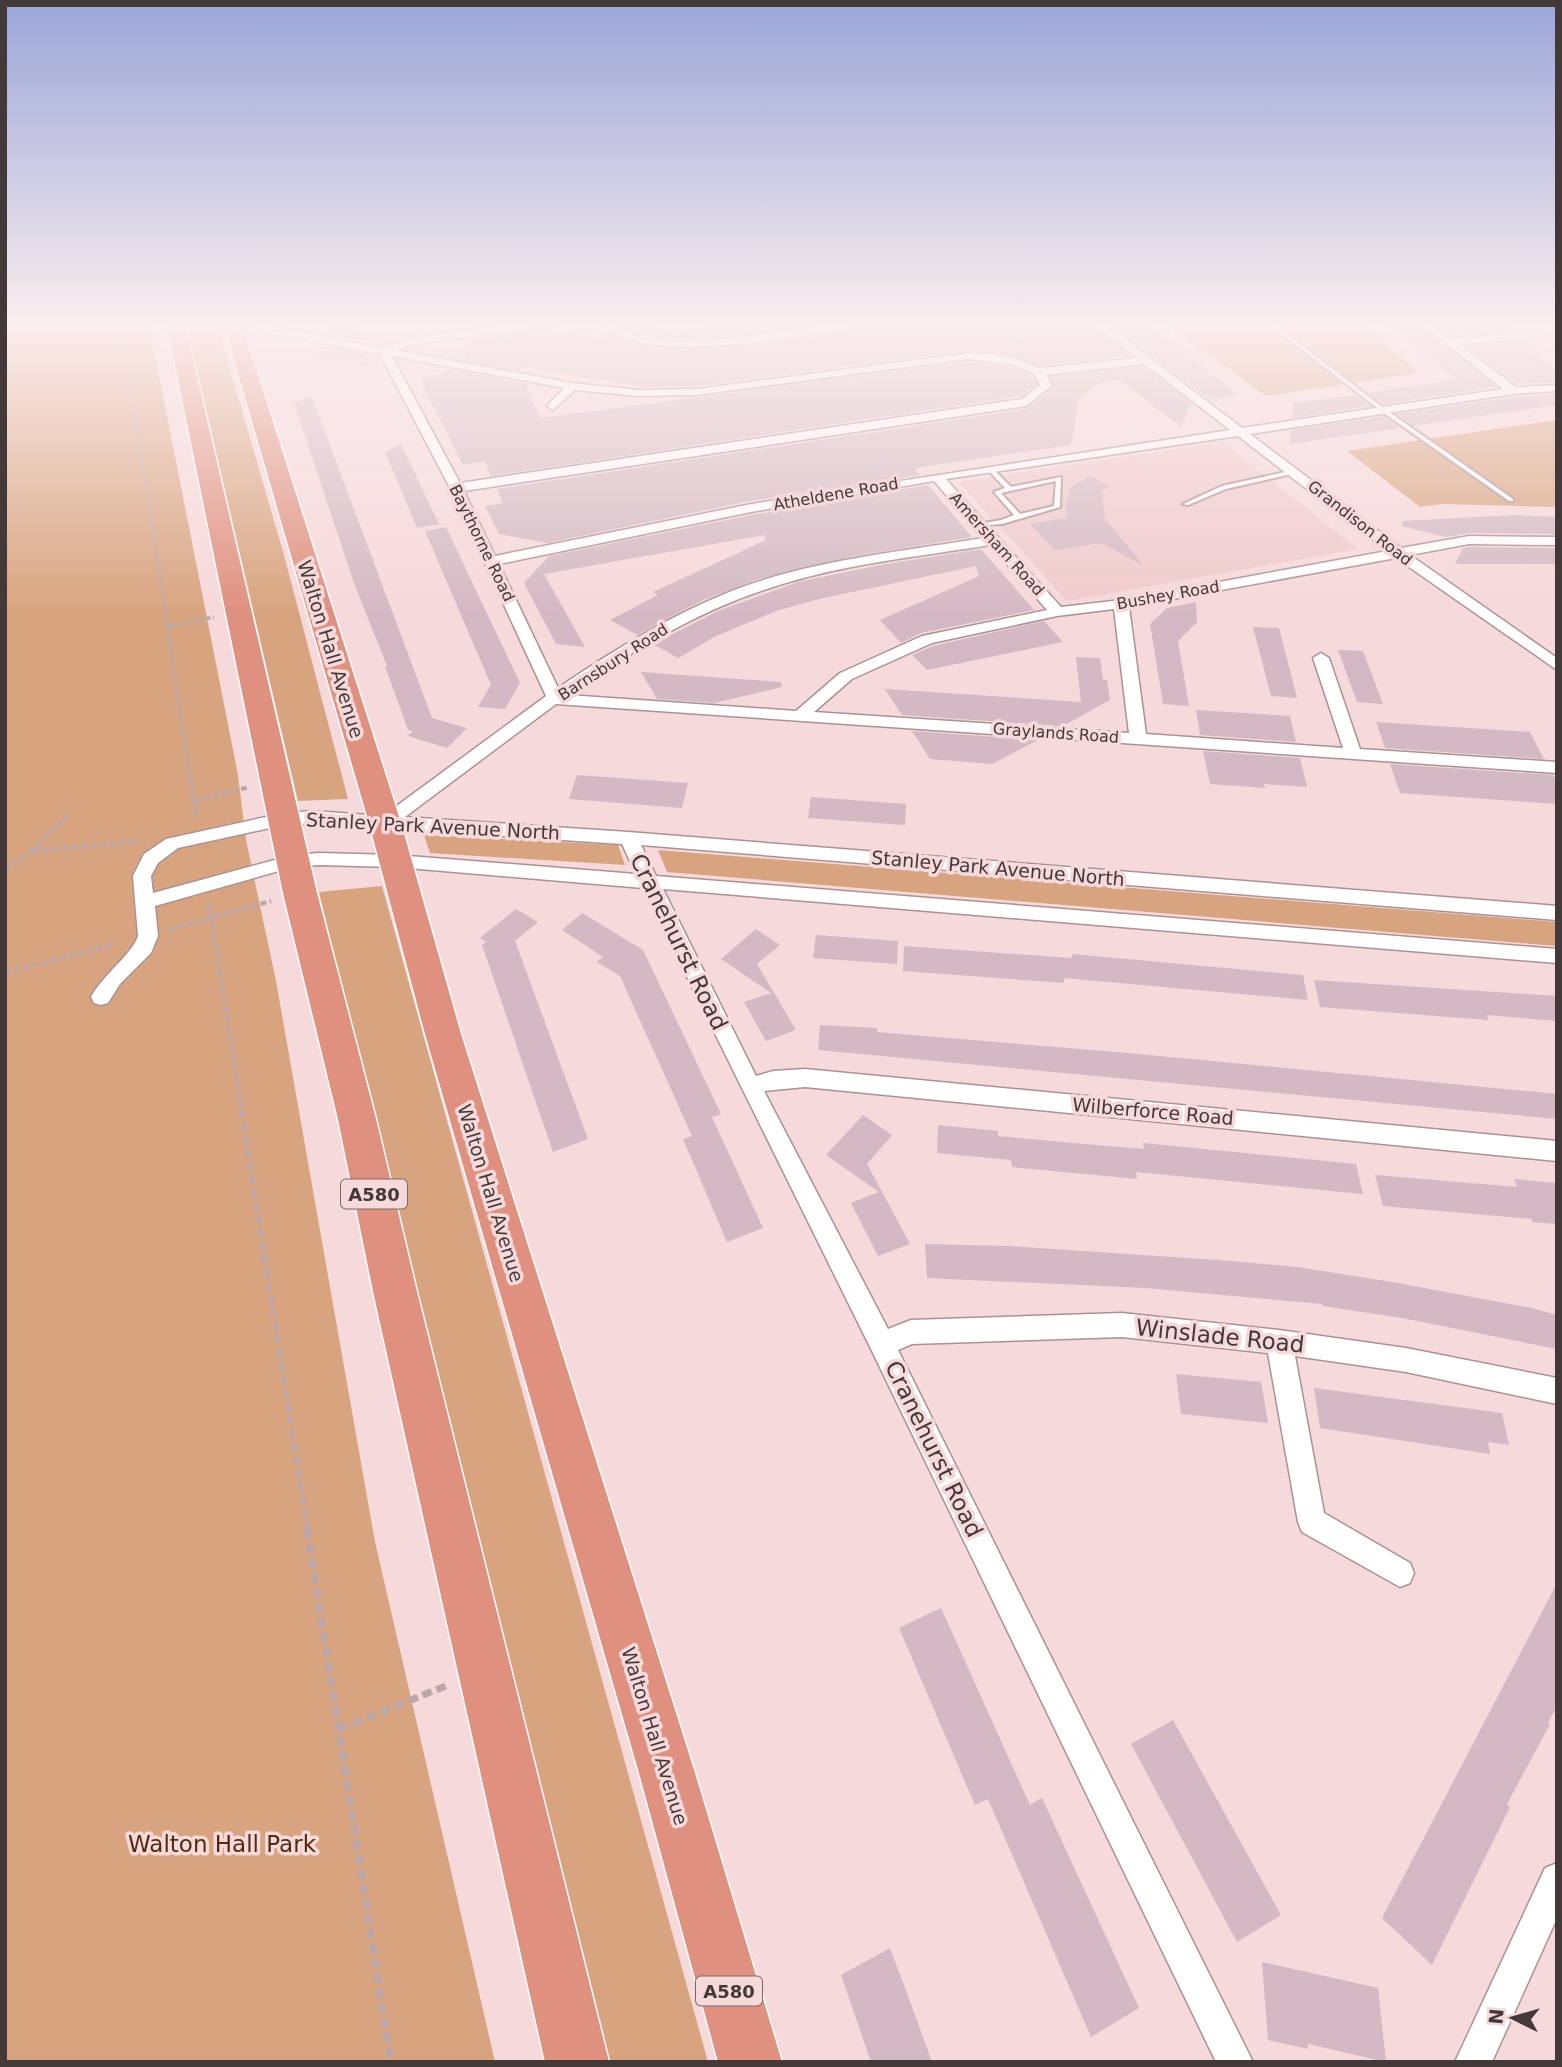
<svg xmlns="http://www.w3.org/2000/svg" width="1562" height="2067" font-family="'DejaVu Sans',sans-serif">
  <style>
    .built { fill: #efcacc }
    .green { fill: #d8a47f }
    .building { fill: #d3b9c3 }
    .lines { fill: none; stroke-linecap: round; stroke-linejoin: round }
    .service-casing { stroke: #ac9193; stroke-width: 4 }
    .minor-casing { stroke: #ac9193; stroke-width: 3 }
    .trunk-casing { stroke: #fff; stroke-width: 3 }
    .path-far4 { stroke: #bda6a7; stroke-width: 2.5; stroke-dasharray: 4.5 2; stroke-linecap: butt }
    .path-far3 { stroke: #bda6a7; stroke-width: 3.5; stroke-dasharray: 5 2.5; stroke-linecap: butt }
    .path-far2 { stroke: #bda6a7; stroke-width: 4.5; stroke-dasharray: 6 3.5; stroke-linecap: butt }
    .path-far1 { stroke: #bda6a7; stroke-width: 5; stroke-dasharray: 9 4.5; stroke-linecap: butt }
    .path { stroke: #bda6a7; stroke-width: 7; stroke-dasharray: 10 5; stroke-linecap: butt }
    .service { fill: #fff; fill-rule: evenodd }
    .minor { fill: #fff; fill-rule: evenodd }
    .trunk { fill: #df907e; fill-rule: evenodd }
    .labels { text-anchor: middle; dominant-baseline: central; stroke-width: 7; stroke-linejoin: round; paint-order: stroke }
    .far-street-label { font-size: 16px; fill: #443939; stroke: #f6d9da }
    .shield { fill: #f6d9da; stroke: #796969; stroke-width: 2 }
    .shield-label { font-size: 18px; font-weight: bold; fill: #443939 }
    .street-label { font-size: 19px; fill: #443939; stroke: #f6d9da }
    .near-street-label { font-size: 23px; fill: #443939; stroke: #f6d9da }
    .near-park-label { font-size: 23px; fill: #512b0b; stroke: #f6d9da }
  </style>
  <rect width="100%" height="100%" fill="#f6d9da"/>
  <polygon class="built" points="1223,442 1358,549 1067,601 959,482"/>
  <g class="green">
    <polygon points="5,325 149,325 238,775 246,840 276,981 375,1542 495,2062 5,2062"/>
    <polygon points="186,325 217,325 284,555 348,799 298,801"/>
    <polygon points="1167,325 1362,325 1411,365 1417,373 1266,396"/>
    <polygon points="1557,420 1557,507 1442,504 1420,507 1347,451"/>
    <polygon points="424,835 618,845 625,865 430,853"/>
    <polygon points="658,850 1557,922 1557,946 667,872"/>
    <polygon points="382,886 708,2062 600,2062 319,892"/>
  </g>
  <g class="building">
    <polygon points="334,325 354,325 362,341 329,335"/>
    <polygon points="536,325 555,325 555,335 588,328 599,338 613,333 625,340 652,347 686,349 797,339 852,331 859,325 1094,325 1130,356 1040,365 996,351 968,350 697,386 645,387 519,366 520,371 463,360 473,339 529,331"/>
    <polygon points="637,325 651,325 667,332 729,325 815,325 696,339 664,339 638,334 627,328"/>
    <polygon points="1111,325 1143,325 1153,328 1238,395 1210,400"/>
    <polygon points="1385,325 1421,325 1497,387 1383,404 1368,393 1458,379"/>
    <polygon points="1438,325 1511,325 1517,331 1452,335"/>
    <polygon points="1528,341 1538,350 1530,351 1557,371 1557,382 1517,384 1466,346"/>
    <polygon points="322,346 367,354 373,366 316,357"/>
    <polygon points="968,362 1012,368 1032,376 1037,384 1021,396 491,476 485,461 463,465 420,380 451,370 526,384 540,418"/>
    <polygon points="1143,367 1191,403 1181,427 1120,380 1100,383 1079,398 1071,445 915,468 920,475 750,501 547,543 499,534 485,506 503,503 497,489 1026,409 1054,388 1050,377"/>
    <polygon points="1557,394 1557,405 1413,426 1397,414 1513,397"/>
    <polygon points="1356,395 1370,406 1292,418 1294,403"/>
    <polygon points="312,397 432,718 467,728 447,748 408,736 413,731 408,730 385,666 387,666 354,583 294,403"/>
    <polygon points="1384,416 1400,428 1290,444 1291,430"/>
    <polygon points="401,445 409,461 439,524 417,528 385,452"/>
    <polygon points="1090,476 1109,486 1102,492 1105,519 1143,565 1101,543 1055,550 1030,524 1067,518 1066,503 1072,486"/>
    <polygon points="928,485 972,537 854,556 759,579 705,599 637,635 610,620 658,595 653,592 766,540 764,535 544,574 585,647 556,644 524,583 549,556 751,515"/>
    <polygon points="1516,515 1557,517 1557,534 1469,533 1446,537 1402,526 1402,521"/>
    <polygon points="446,527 520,683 505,709 478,707 491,685 425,531"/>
    <polygon points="1469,547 1557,548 1557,564 1455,564 1463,548"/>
    <polygon points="981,549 1034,610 921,633 901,643 880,620 979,576 976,566 819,599 776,611 716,636 678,658 653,644 718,611 798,582 880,565"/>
    <polygon points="1196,602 1197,622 1178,641 1189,706 1163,704 1150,624 1167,608"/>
    <polygon points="1044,621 1063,642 927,670 912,655 933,646"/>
    <polygon points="1253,627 1279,628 1297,698 1271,696"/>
    <polygon points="1338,650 1363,651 1383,704 1357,702"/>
    <polygon points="1076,657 1100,658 1103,680 1107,680 1110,700 1063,726 902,715 885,689 1081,702"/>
    <polygon points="641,672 781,682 782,687 714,703 657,699"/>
    <polygon points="1196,710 1290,716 1296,742 1200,735"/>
    <polygon points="1376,722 1530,732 1544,759 1385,748"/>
    <polygon points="912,731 1038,740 992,764 930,759"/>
    <polygon points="1203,751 1300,758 1307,787 1264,784 1265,788 1210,784"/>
    <polygon points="1390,764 1553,775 1557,783 1557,804 1400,793"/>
    <polygon points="577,775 688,783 682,808 569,799"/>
    <polygon points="811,797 906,804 905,825 808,818"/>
    <polygon points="516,909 538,922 515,941 588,1139 553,1152 482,945 486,942 480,938"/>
    <polygon points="582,913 643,950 721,1114 712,1117 763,1228 727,1242 683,1139 692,1136 620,976 597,962 603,957 562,930"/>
    <polygon points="756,929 780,945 757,964 796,1030 766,1041 744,1002 771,993 721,959"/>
    <polygon points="816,935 898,941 897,964 813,958"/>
    <polygon points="904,946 1072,958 1072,954 1303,975 1308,1000 1064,978 1064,983 903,971"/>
    <polygon points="1314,980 1557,996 1557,1021 1487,1015 1488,1020 1320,1007"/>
    <polygon points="820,1025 877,1028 877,1032 1128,1053 1557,1094 1557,1119 818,1050"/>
    <polygon points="863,1115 892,1135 867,1164 910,1244 878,1256 851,1203 879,1192 826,1155"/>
    <polygon points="938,1125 998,1131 998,1136 1073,1143 1144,1149 1143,1143 1356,1164 1363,1194 1136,1172 1137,1179 1012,1167 1011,1160 937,1153"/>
    <polygon points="1375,1175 1517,1187 1514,1179 1557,1183 1557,1224 1532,1222 1532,1219 1383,1206"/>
    <polygon points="925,1244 1010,1246 1232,1261 1297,1267 1392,1282 1532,1308 1557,1315 1557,1349 1402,1318 1322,1306 1322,1304 1145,1288 927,1278"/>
    <polygon points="1176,1374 1261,1382 1268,1423 1181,1414"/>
    <polygon points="1314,1388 1502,1413 1509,1445 1488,1442 1490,1454 1320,1428"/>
    <polygon points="1557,1583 1557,1706 1548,1723 1550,1724 1507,1804 1510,1807 1432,1965 1382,1918"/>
    <polygon points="941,1608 1030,1805 1042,1798 1139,2008 1091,2037 988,1799 975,1805 899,1628"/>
    <polygon points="1173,1720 1281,1915 1237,1942 1131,1744"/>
    <polygon points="890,1948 911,2004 932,2062 871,2062 841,1975"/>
    <polygon points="1262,1962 1378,1988 1386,2062 1308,2044 1308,2049 1268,2040"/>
  </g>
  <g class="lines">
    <defs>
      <g id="service">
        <polygon points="1270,325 1275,325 1385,409 1513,499 1513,501 1509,501 1381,411"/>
        <path d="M988,468H992L1011,487L1061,477L1060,507L1002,524L978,526V524L1001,520L1014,515L994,492L1005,488L988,470ZM1056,481L1054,506L1020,514L1001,493Z"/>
        <polygon points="1294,470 1296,471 1296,473 1226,489 1188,505 1183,504 1222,486"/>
      </g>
      <g id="minor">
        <path d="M254,325H265L382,348L407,339L510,325H534L529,328L409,345L396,350L572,383L638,390L697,389L968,353L995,354L1021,360L1040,368L1137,358L1096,325H1107L1242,428L1503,389L1423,325H1434L1451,338L1524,333L1532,330V325H1542L1541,334L1525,339L1459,344L1516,387L1557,385V391L1513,394L1250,434L1401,548L1469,536L1557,537V545L1469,544L1410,555L1557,658V670L1396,558L1129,607L1146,734L1343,748L1313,658L1321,653L1329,658L1360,749L1557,762V773L556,704L405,817L628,832L1557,906V920L641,845L656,876L1557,949V963L663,889L756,1076L773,1071L805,1069L1557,1141V1161L805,1087L764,1091L888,1329L911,1320L1122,1313L1279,1330L1406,1348L1557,1378V1404L1406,1372L1295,1356L1324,1513L1410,1563L1414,1573L1410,1583L1400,1587L1302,1532L1298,1522L1268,1353L1122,1337L912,1344L898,1350L1253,2062H1216L873,1353L643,888L396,867L319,865L293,867L155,906L158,936L151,953L120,984L108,1003L101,1005L94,1003L91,997C103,975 132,954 138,936L133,876L144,854L166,839L284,813L312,811L383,816L546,696L450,488L380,354L263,332ZM392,356L564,388L547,406L553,410L575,390L638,396L697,395L968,359L1013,365L1034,374L1040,385L1022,399L460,483ZM1144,364L1230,430L751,504L495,556L464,491L1026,406L1052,386L1046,375ZM1238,436L1387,551L1121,600L1061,607L946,479ZM934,481L983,538C899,552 810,560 729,592C668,617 612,651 558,688L499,564L751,512ZM990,545L1047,610L922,636L840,673L796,711L568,695C631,652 697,611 770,588C841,564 917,557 990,545ZM1114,609L1129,733L814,712L852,679L932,643L1057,616ZM312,823L622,844L636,874L396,855L319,853L293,855L153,893L151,876L158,863L178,848L284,825Z"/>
        <path d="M607,325H617C658,365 802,320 857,325L852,328C800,335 642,368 607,325Z"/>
        <polygon points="1557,1863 1557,1918 1492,2062 1455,2062 1545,1868"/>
      </g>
      <g id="trunk">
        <polygon points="167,325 185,325 317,893 376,1119 418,1296 609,2062 545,2062 374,1296 338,1119 283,893"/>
        <polygon points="224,325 242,325 401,823 461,1034 695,1773 782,2062 718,2062 639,1773 425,1034 369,823"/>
      </g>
    </defs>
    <use href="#service" class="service-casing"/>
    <use href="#minor" class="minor-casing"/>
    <use href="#trunk" class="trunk-casing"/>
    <polyline class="path-far4" points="122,325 152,526"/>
    <g class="path-far3">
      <polyline points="152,524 191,783"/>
      <polyline points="169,627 214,617"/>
    </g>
    <g class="path-far2">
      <polyline points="191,781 197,820"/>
      <polyline points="195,801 249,787"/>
      <polyline points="68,815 30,852 139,841"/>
      <polyline points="5,870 30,852"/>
      <polyline points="209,904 242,1111"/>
      <polyline points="169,930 271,901"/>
      <polyline points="5,973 116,944"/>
    </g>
    <polyline class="path-far1" points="241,1109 308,1531"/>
    <g class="path">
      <polyline points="307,1529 391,2062"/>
      <polyline points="339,1729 448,1685"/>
    </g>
    <use href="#service" class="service"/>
    <use href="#minor" class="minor"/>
    <use href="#trunk" class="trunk"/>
  </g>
  <linearGradient id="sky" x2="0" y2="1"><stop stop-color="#9aa6d8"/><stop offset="0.53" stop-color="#fbeeee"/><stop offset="1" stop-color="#fbeeee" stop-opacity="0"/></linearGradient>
  <rect width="1562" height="614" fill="url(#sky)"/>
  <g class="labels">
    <g class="far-street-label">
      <text transform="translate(836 494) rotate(-10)">Atheldene Road</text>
      <text transform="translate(1360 523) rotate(38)">Grandison Road</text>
      <text transform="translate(482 543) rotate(64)">Baythorne Road</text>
      <text transform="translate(997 544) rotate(48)">Amersham Road</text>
      <text transform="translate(1168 595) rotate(-10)">Bushey Road</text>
      <text transform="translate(613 662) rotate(-33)">Barnsbury Road</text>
      <text transform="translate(1056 733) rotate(4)">Graylands Road</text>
    </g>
    <g class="shield">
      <rect x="341" y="1179.5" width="66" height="29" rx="5"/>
      <rect x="696" y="1976.5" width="66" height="29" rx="5"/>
    </g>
    <g class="shield-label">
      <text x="374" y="1194">A580</text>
      <text x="729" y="1991">A580</text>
    </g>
    <g class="street-label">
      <text transform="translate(331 649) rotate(73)">Walton Hall Avenue</text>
      <text transform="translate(433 826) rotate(3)">Stanley Park Avenue North</text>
      <text transform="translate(998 868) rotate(5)">Stanley Park Avenue North</text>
      <text transform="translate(1153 1111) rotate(5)">Wilberforce Road</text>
      <text transform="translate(491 1193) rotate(73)">Walton Hall Avenue</text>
      <text transform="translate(655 1736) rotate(73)">Walton Hall Avenue</text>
    </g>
    <g class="near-street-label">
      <text transform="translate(679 942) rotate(64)">Cranehurst Road</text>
      <text transform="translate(1220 1336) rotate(6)">Winslade Road</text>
      <text transform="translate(934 1449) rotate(64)">Cranehurst Road</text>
    </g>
    <g class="near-park-label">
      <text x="222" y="1844">Walton Hall Park</text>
    </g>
  </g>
  <rect width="1562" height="2067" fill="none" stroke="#443939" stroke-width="14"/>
  <g transform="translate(1513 2018) rotate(275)" stroke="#f6d9da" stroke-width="5" paint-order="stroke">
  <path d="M0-5L12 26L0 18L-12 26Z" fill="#443939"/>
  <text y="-10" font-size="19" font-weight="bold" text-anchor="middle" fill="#443939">N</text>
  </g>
</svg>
